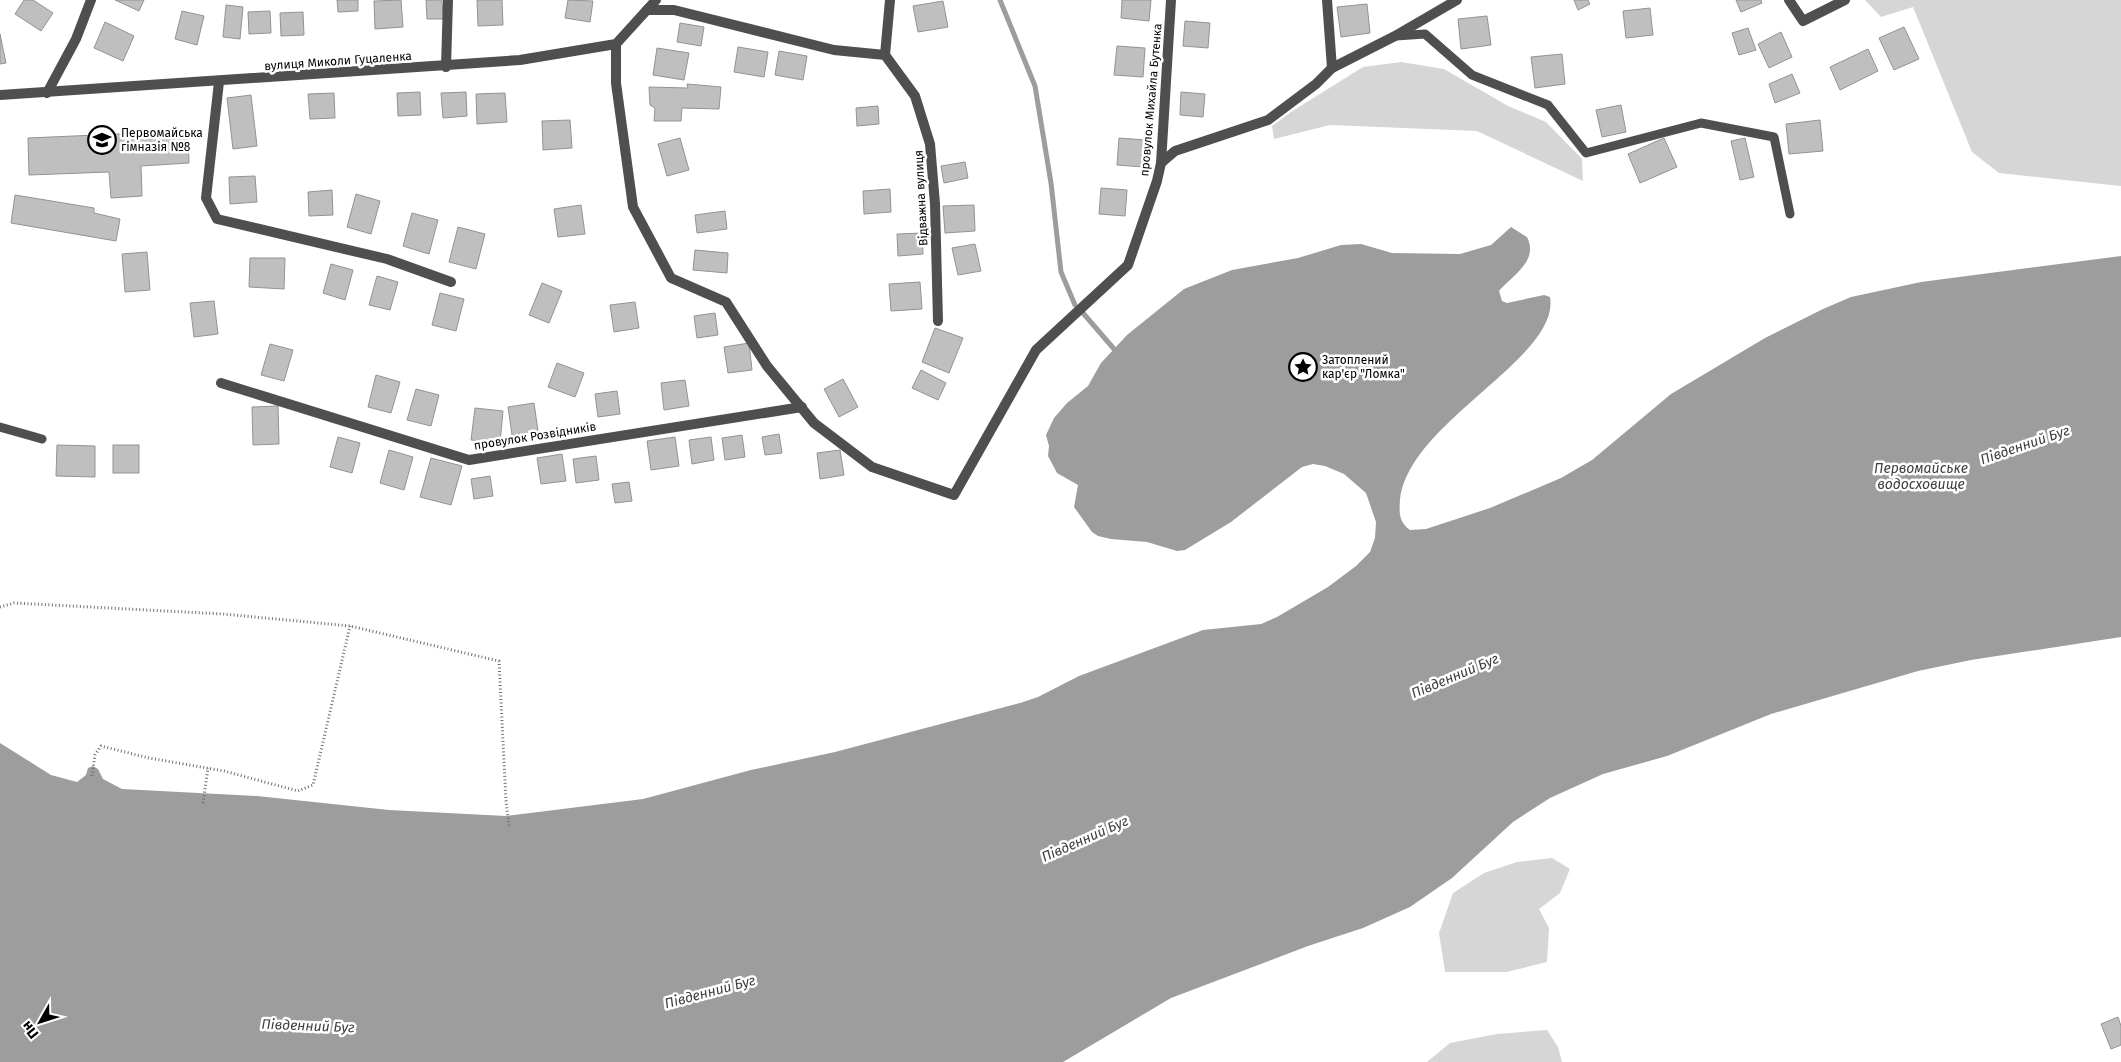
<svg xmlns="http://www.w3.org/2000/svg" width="2121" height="1062" font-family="'Fira Sans',sans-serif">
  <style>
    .green { fill: #d6d6d6 }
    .water { fill: #9d9d9d }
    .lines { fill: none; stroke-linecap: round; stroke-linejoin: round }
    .stream { stroke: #9d9d9d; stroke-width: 5 }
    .building { fill: #bfbfbf; stroke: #939393 }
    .path { stroke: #717171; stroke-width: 3; stroke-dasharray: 1 2.5; stroke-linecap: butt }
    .lane { stroke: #4f4f4f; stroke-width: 9 }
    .street { stroke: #4f4f4f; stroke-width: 10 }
    .labels { text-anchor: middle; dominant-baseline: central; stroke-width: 5; stroke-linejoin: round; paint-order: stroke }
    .street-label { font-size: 12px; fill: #000; stroke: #fff }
    .poi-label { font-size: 12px; fill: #000; stroke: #fff; text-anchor: start }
    .water-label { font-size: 14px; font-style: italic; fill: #3e3e3e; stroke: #fff }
  </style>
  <rect width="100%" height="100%" fill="#fff"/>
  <g class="green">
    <polygon points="1865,0 2121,0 2121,186 1999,173 1972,152 1913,7 1881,17"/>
    <polygon points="1401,62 1444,69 1508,106 1546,122 1582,159 1583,181 1477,131 1330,125 1274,139 1272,126 1291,112 1363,67"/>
    <polygon points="1552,858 1570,869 1560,893 1539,909 1549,928 1547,962 1507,972 1445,972 1439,933 1453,893 1484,873 1517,862"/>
    <polygon points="1547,1030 1558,1047 1562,1062 1427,1062 1450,1043 1497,1034"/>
  </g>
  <path class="water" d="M1511,227L1527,237C1539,261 1513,275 1499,291L1502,301L1507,303L1544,295L1550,297C1561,358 1408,422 1400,500C1399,513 1399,522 1410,530L1426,529L1490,508L1561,478L1592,460L1671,394L1765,338L1823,309L1851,297L1921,282L2121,256V637L1971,660L1918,671L1771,714L1667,756L1603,774L1550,798L1513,822L1452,878L1410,907L1363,928L1308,946L1171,998L1063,1062H0V743L51,775L77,782L86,775L88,768L93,766L98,769L103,779L122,789L257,796L389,810L506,816L643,799L751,770L835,752L1020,703L1038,697L1079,676L1203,630L1261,624L1277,617L1328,587L1356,566L1370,552L1375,538L1376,522L1366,493L1344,474L1325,466L1313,464L1302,467L1231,522L1185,550L1177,551L1147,542L1111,539L1098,536L1092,532L1074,507L1078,485L1057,473L1048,456L1049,446L1046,435L1054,418L1067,403L1088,386L1101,363L1127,335L1184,289L1232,270L1298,258L1341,245L1361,244L1392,253L1460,254L1491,245Z"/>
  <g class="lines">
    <g class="stream">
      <polyline points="1000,0 1035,86 1051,183 1061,272 1075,305"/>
      <polyline points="1083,313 1114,349 1120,353"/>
    </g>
  </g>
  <g class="building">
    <polygon points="24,0 33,0 53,13 41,31 15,14"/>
    <polygon points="115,0 144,0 139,11"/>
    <polygon points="337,0 358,0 358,11 338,12"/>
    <polygon points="401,0 403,27 375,29 374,1"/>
    <polygon points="426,0 442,0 443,19 427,19"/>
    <polygon points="477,0 502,0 503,25 478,26"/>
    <polygon points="568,0 593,1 590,22 565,18"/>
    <polygon points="1122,0 1151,0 1149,21 1121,18"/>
    <polygon points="1574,0 1588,0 1590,4 1578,10"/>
    <polygon points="1736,0 1761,0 1762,3 1741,12"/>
    <polygon points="943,1 948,27 918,32 913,6"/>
    <polygon points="1367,4 1370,33 1341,37 1337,7"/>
    <polygon points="226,5 243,7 240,39 223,37"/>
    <polygon points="1650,8 1653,35 1626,38 1623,11"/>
    <polygon points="182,11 204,16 197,45 175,39"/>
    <polygon points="270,11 271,33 249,34 248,12"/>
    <polygon points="303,12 304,35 281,36 280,13"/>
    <polygon points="1487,16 1491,45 1461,49 1458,19"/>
    <polygon points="1185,21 1210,23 1208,48 1183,46"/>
    <polygon points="105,22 134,36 123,61 94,48"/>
    <polygon points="680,23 704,27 701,46 677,42"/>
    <polygon points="1904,27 1919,59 1894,70 1879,38"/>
    <polygon points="1748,28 1756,50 1739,55 1732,33"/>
    <polygon points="1781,32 1792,57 1769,68 1758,44"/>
    <polygon points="0,34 6,63 0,64"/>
    <polygon points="1117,46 1145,48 1143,77 1114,75"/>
    <polygon points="738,47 768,52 764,77 734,72"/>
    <polygon points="657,48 689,53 684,80 653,75"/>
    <polygon points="1868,49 1878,71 1840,90 1830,67"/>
    <polygon points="779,51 807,56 803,80 775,75"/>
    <polygon points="1562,54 1565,84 1535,88 1531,57"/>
    <polygon points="1792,74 1800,93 1775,103 1769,84"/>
    <polygon points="687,84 721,87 719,109 682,108 681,121 654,121 655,108 650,105 649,87 688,88"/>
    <polygon points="420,92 421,115 398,116 397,93"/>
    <polygon points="466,92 467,116 443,118 441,93"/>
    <polygon points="1181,92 1205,94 1203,117 1180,115"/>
    <polygon points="334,93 335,118 310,119 308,94"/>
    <polygon points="505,93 507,122 477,124 476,94"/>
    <polygon points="251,95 257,146 233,149 227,98"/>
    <polygon points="1621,105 1626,132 1602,137 1596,110"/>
    <polygon points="878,106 879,124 857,126 856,108"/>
    <polygon points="570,120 572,148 543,150 542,121"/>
    <polygon points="1820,120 1823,151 1789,154 1786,124"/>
    <polygon points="188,131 189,163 141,166 142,196 111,198 109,172 29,175 28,138"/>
    <polygon points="680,138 689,170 667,176 658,144"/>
    <polygon points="1119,138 1146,140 1143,167 1117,165"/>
    <polygon points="1664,138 1677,167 1640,183 1628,154"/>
    <polygon points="1745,138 1754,177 1740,180 1731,141"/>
    <polygon points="965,162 968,178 944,183 941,166"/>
    <polygon points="255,176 257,202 230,204 229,177"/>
    <polygon points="1101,188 1127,190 1125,216 1099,214"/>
    <polygon points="890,189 891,212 864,214 863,191"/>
    <polygon points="332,190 333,215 309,216 308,192"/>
    <polygon points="356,194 380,201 371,234 347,227"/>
    <polygon points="15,195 94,208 94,213 120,219 116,241 11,223"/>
    <polygon points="581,205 585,234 558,237 554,209"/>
    <polygon points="974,205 975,231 945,233 943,206"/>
    <polygon points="725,211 727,229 697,233 695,215"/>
    <polygon points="412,213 438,220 429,254 403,246"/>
    <polygon points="458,227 485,234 476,269 449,262"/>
    <polygon points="922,233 923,254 898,256 897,234"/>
    <polygon points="975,244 981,271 958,275 952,248"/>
    <polygon points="695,250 728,253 727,273 693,270"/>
    <polygon points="147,252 150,290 125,292 122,254"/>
    <polygon points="250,258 285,258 284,289 249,287"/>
    <polygon points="331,264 353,270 345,300 323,293"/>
    <polygon points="377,276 398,282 390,310 369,305"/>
    <polygon points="920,282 922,309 891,311 889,284"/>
    <polygon points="542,283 562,291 549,323 529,315"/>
    <polygon points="440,293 464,299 456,331 432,325"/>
    <polygon points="214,301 218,334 194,337 190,303"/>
    <polygon points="635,302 639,328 614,332 610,305"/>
    <polygon points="715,313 718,335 697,338 694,316"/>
    <polygon points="935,328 963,338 949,373 922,362"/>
    <polygon points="749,343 752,370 728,373 724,347"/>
    <polygon points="270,344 293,350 284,381 261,375"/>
    <polygon points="557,363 584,373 575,397 548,387"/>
    <polygon points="921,370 946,383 938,400 912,388"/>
    <polygon points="376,375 400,382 391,413 368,407"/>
    <polygon points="843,379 858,407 839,417 824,389"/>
    <polygon points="685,380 689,406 664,410 661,383"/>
    <polygon points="416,389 439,395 431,426 407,420"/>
    <polygon points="617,391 620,414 598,417 595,394"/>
    <polygon points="534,403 538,431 512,435 508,407"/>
    <polygon points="278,406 279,444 253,445 252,407"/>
    <polygon points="475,408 503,411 500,443 471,440"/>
    <polygon points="779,434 782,453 765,455 762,437"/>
    <polygon points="742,435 745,457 725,460 722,438"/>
    <polygon points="338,437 360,443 352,473 330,467"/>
    <polygon points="675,437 679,466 651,470 647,441"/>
    <polygon points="711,437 714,460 692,464 689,440"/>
    <polygon points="57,445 95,446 95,477 56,476"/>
    <rect x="113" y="445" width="26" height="28"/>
    <polygon points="389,450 413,457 404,490 380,483"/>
    <polygon points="840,450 844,475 820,479 817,453"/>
    <polygon points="562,454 566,481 541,484 537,458"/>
    <polygon points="596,456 599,480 576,483 573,459"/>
    <polygon points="431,458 462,466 451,505 420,497"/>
    <polygon points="490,476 493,496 474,499 471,479"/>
    <polygon points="629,482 632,501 615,503 612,484"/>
    <polygon points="2118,1017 2121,1026 2121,1045 2111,1049 2101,1024"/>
  </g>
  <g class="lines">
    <g class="path">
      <polyline points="0,607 14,603 223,614 350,626 499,661 506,801 509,826"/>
      <polyline points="92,776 95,755 101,746 149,758 224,771 298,791 313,785 350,626"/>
      <polyline points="203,803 208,768"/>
    </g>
    <g class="lane">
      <polyline points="1396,36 1425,34 1472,75 1548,105 1586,153 1701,123 1774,137 1790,214"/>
      <polyline points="0,427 42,439"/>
    </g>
    <g class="street">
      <polyline points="1327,0 1332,68"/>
      <polyline points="1789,0 1803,21 1845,0"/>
      <polyline points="647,10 674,10 834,50 885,55 915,96 930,144 935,204 938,321"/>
      <polyline points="616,44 616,83 633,207 671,278 726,302 767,366 814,423 872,467 954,495 1036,350 1128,265 1157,181 1161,163 1171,0"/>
      <polyline points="885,55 890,0"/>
      <polyline points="446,67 448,0"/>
      <polyline points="219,82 206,198 217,219 387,259 451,282"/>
      <polyline points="47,93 76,39 91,0"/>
      <polyline points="0,95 520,60 616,44 656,0"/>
      <polyline points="1161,163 1175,151 1268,120 1316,84 1332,68 1395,36 1457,0"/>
      <polyline points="221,383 469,460 802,407"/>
    </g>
  </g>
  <defs>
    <symbol id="school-ring" viewBox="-11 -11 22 22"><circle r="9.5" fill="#fff" stroke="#000" stroke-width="1.5"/><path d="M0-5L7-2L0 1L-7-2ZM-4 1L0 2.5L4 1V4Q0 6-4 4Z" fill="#000"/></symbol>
    <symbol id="sight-ring" viewBox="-11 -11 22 22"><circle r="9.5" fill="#fff" stroke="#000" stroke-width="1.5"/><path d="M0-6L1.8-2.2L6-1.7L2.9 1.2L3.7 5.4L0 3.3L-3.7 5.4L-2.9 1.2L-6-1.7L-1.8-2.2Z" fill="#000"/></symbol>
  </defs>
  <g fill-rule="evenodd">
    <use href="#school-ring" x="86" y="124" width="32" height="32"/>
    <use href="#sight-ring" x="1287" y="351" width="32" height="32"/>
  </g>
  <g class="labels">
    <g class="street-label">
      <text transform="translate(338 61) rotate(-4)">вулиця Миколи Гуцаленка</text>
      <text transform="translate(1151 100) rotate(-85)">провулок Михайла Бутенка</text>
      <text transform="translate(921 198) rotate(-93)">Відважна вулиця</text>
      <text transform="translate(535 436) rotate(-9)">провулок Розвідників</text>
    </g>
    <g class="poi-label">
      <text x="121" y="133">Первомайська<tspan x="121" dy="14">гімназія №8</tspan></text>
      <text x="1322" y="360">Затоплений<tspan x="1322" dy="14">кар'єр "Ломка"</tspan></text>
    </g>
    <g class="water-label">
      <text transform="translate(2025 445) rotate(-19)">Південний Буг</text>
      <text x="1921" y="468">Первомайське<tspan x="1921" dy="16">водосховище</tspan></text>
      <text transform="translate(1455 676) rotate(-23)">Південний Буг</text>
      <text transform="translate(1085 839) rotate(-24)">Південний Буг</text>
      <text transform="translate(710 992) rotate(-15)">Південний Буг</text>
      <text transform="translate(308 1026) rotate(2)">Південний Буг</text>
    </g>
  </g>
  <g transform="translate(40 1022) rotate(231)" stroke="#ffffff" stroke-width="4" paint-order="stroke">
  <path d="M0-4L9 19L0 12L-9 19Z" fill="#000000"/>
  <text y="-8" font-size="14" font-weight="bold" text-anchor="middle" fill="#000000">Пн</text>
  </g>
</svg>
